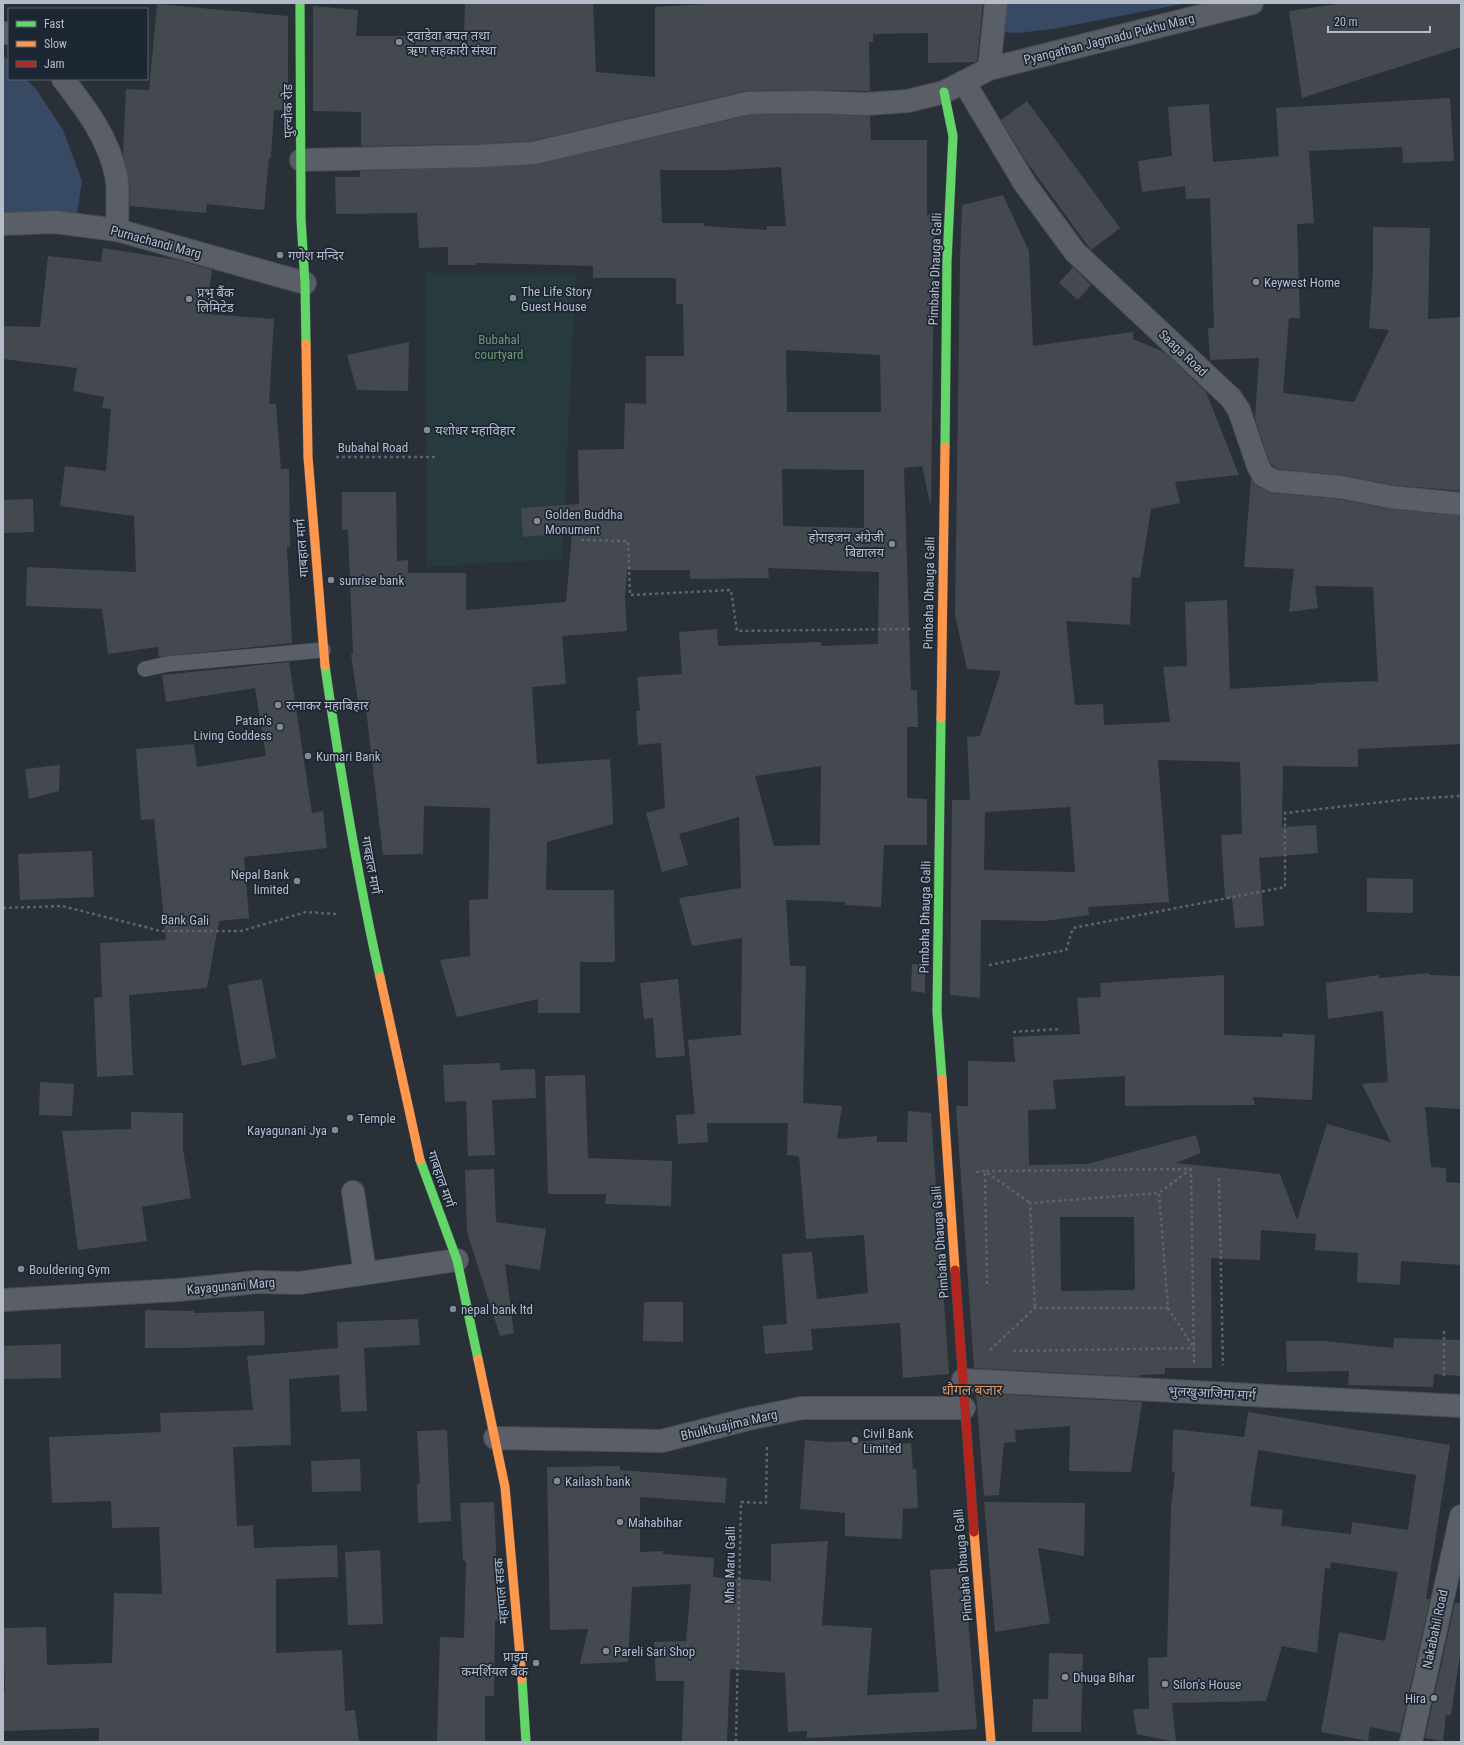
<svg xmlns="http://www.w3.org/2000/svg" width="1464" height="1745" font-family="'Roboto Condensed','Noto Sans Devanagari',sans-serif">
  <style>
    .green { fill: #273a3e }
    .water { fill: #384963 }
    .building { fill: #444950; fill-rule: evenodd }
    .lines { fill: none; stroke-linecap: round; stroke-linejoin: round }
    .lane-casing { stroke: #484c53; stroke-width: 16 }
    .street-casing { stroke: #484c53; stroke-width: 24 }
    .fast-casing { stroke: #484c53; stroke-width: 10 }
    .slow-casing { stroke: #484c53; stroke-width: 10 }
    .jam-casing { stroke: #484c53; stroke-width: 10 }
    .path { stroke: #5d636a; stroke-width: 2.5; stroke-dasharray: 3 3; stroke-linecap: butt }
    .lane { stroke: #5a5e66; stroke-width: 15 }
    .street { stroke: #5a5e66; stroke-width: 22 }
    .fast { stroke: #63d668; stroke-width: 9 }
    .slow { stroke: #ff974d; stroke-width: 9 }
    .jam { stroke: #b3261e; stroke-width: 9 }
    .poi-dot { fill: #848b96; stroke: #1d2633; stroke-width: 1.5 }
    .labels { text-anchor: middle; dominant-baseline: central; stroke-width: 3.5; stroke-linejoin: round; paint-order: stroke }
    .poi-label { font-size: 13px; fill: #b4bcc9; stroke: #1d2633; text-anchor: start }
    .street-label { font-size: 13px; fill: #b4bcc9; stroke: #1d2633 }
    .park-label { font-size: 13px; fill: #6b9a76; stroke: #1d2633 }
    .neighbourhood-label { font-size: 14px; fill: #d59563; stroke: #1d2633 }
  </style>
  <rect width="100%" height="100%" fill="#2a3038"/>
  <polygon class="green" points="426,273 576,273 562,559 427,567"/>
  <g class="water">
    <polygon points="1001,3 1187,3 1053,29 1018,33 998,32"/>
    <polygon points="3,55 9,61 9,79 26,79 36,89 63,130 82,181 76,221 3,221"/>
  </g>
  <g class="building">
    <polygon points="465,3 593,3 596,72 655,77 655,7 722,3 983,3 977,61 976,62 928,63 928,33 873,34 873,42 869,42 870,91 815,90 745,91 532,141 479,144 361,146 361,112 313,111 313,6 358,10 356,36 464,36"/>
    <polygon points="1345,3 1461,3 1461,47 1302,98 1289,11"/>
    <polygon points="157,4 288,16 288,110 274,110 271,158 269,158 264,210 207,204 206,213 130,206 129,179 123,154 126,89 149,90"/>
    <polygon points="1450,98 1454,161 1403,163 1402,147 1309,151 1314,223 1297,224 1300,318 1289,318 1283,393 1354,402 1389,330 1369,328 1373,271 1373,227 1430,228 1428,319 1461,317 1461,491 1393,485 1341,475 1277,469 1273,466 1269,461 1255,418 1259,358 1210,360 1208,328 1214,328 1210,198 1186,199 1185,186 1142,192 1138,161 1172,156 1168,107 1209,104 1213,162 1279,156 1276,108"/>
    <polygon points="1027,101 1120,228 1091,250 1026,161 1001,120"/>
    <path d="M815,114L870,116L871,140H927V215L937,212L934,261L931,508L922,466L904,468L911,690H917L918,727H907V798L927,799V845H884L881,907L845,905V902L786,900L790,966H806L803,1103L842,1106L837,1139L877,1136V1142H907L908,1111L931,1113L949,1374L903,1378L900,1323L811,1329L813,1350L765,1354L763,1326L787,1324L782,1254L812,1252L817,1299L868,1293L864,1235L806,1239L799,1156L787,1155L788,1123H707L708,1142L678,1144L676,1115L695,1114L688,1040L741,1035L742,938L692,946L679,898L741,888L739,817L679,834L688,865L662,872L646,813L665,808L661,743L638,745L636,711H640L637,677L682,674L679,632L717,629L718,646L821,642V646L878,644L879,572L768,568L769,578L690,579V570H627L625,598L627,631L562,636L566,684L532,687L537,764L610,759L612,792L613,824L547,842L546,890H614L615,962H580V1013H538V999L457,1017L440,960L470,956L469,900L488,899L490,808L424,806L423,854L383,855L365,701L358,702L351,654H353L348,530H342V492H396L397,561L408,560V573H466V610L566,602L572,533L523,537L521,508L579,504L578,450L624,449L625,403L646,404V356H684L683,304H676V278H593V266L476,263V265H448V247L419,248L417,213L336,214L335,177H360V171L535,165L750,115ZM781,167L786,226H767V230L704,226V223H662L660,170H729ZM786,350L880,355L881,412H787ZM782,469L864,470V528L783,526ZM821,766L820,845L774,846L755,776Z"/>
    <path d="M1003,195L1029,251L1033,346L1133,332V339L1164,352L1206,392L1239,475L1175,482L1180,503L1151,509L1140,578L1132,577L1130,625L1066,621L1075,705L1103,704L1104,725L1170,722L1163,667L1187,666L1185,602L1227,600L1230,689L1317,684V683L1378,681L1373,587L1315,586L1318,608L1289,612L1294,569L1244,567L1251,478L1258,487L1273,493L1338,499L1390,509L1461,516V744L1358,749V767L1283,766L1282,827L1316,825L1318,853L1259,858L1264,926L1235,928L1232,898L1225,899L1221,835L1242,834L1240,762L1158,760L1169,902L1088,907L1089,915L1045,921L981,920L980,998L950,995L952,800H970L967,737L980,736L1001,671L967,669L955,615L960,261L962,205ZM1070,807L1075,872L984,870L985,812Z"/>
    <polygon points="103,248 178,260 212,270 206,314 274,319 269,404 276,404 281,469 289,469 290,547 287,547 292,643 159,657 158,647 108,654 102,609 26,606 27,567 136,572 134,516 60,506 65,466 106,471 111,409 102,408 104,397 73,391 77,368 3,359 3,326 40,327 48,256 101,262"/>
    <polygon points="1073,267 1091,285 1078,300 1059,283"/>
    <polygon points="409,342 408,391 357,390 347,355"/>
    <polygon points="33,499 34,532 3,533 3,500"/>
    <polygon points="289,662 312,813 323,811 327,848 244,857 249,918 219,921 207,988 129,995 133,1075 97,1077 94,998 102,997 100,943 166,940 154,819 141,820 136,749 194,744 197,767 266,756 255,688 166,702 162,675"/>
    <polygon points="60,765 59,791 29,799 25,769"/>
    <polygon points="92,851 94,897 20,900 18,854"/>
    <polygon points="1367,878 1413,879 1413,913 1367,912"/>
    <polygon points="912,964 925,965 925,993 911,991"/>
    <path d="M1429,973V975L1461,976V1109L1425,1107L1431,1167L1446,1168V1182L1461,1183V1265L1401,1261L1400,1285L1357,1282L1358,1253L1315,1250L1316,1234L1261,1230L1260,1260L1211,1258L1212,1368H1165V1374L1140,1375V1377L974,1368L956,1106H968V1061L1015,1062L1013,1037L1080,1034L1077,998L1101,997L1100,983L1224,975V1035L1283,1037V1033L1315,1035L1312,1100L1253,1097L1255,1105L1125,1106V1076L1053,1080L1056,1109L1028,1110L1029,1165L1087,1164L1196,1135L1201,1153L1176,1163L1280,1174L1297,1220L1327,1124L1391,1142L1362,1084L1388,1082L1383,1011L1328,1019L1326,983L1379,975V978ZM1060,1217H1134L1135,1290L1061,1291Z"/>
    <polygon points="262,979 276,1058 242,1066 228,985"/>
    <polygon points="678,979 685,1056 656,1058 653,1018 644,1019 640,983"/>
    <polygon points="500,1063 500,1070 535,1069 536,1098 492,1100 495,1155 468,1156 466,1101 445,1102 443,1065"/>
    <polygon points="585,1075 588,1158 672,1161 671,1206 605,1204 606,1194 548,1194 545,1076"/>
    <polygon points="40,1082 74,1084 72,1116 39,1115"/>
    <polygon points="131,1112 183,1113 183,1149 191,1198 142,1207 147,1241 78,1250 62,1131 131,1129"/>
    <polygon points="494,1169 496,1222 546,1229 540,1270 505,1264 514,1333 500,1336 467,1232 465,1170"/>
    <polygon points="644,1302 683,1302 683,1342 643,1341"/>
    <polygon points="145,1310 194,1311 194,1313 264,1311 265,1345 182,1348 145,1348"/>
    <polygon points="418,1319 420,1345 364,1348 367,1411 341,1412 339,1375 289,1379 291,1445 233,1447 237,1526 253,1525 254,1548 337,1545 338,1577 276,1579 276,1653 342,1650 345,1711 355,1710 359,1742 99,1742 99,1728 3,1731 3,1692 5,1692 3,1628 46,1627 47,1665 112,1663 114,1593 162,1594 159,1527 112,1528 111,1501 52,1503 49,1437 161,1432 160,1413 253,1410 247,1356 338,1348 337,1322"/>
    <polygon points="1394,1338 1461,1340 1461,1376 1434,1374 1433,1387 1348,1385 1349,1371 1287,1372 1286,1341 1324,1341 1393,1348"/>
    <polygon points="61,1344 61,1378 3,1379 3,1346"/>
    <polygon points="976,1393 1142,1402 1131,1472 1069,1471 1070,1426 1015,1430 1016,1442 1004,1443 999,1495 984,1496"/>
    <path d="M1248,1412L1450,1445L1426,1599H1430L1400,1733L1370,1727L1368,1741L1321,1732L1339,1632L1385,1641L1398,1572L1331,1562L1330,1569L1325,1568L1317,1653L1282,1646L1266,1701L1172,1703L1176,1742L1137,1734L1133,1709H1149L1148,1658L1167,1657L1171,1507L1175,1472H1172L1173,1429L1244,1437ZM1258,1450L1416,1475L1408,1530L1352,1522L1351,1534L1281,1526L1283,1510L1250,1506Z"/>
    <polygon points="447,1430 451,1521 418,1523 417,1484 420,1484 417,1431"/>
    <polygon points="890,1438 891,1444 911,1443 913,1469 916,1469 918,1508 903,1509 902,1539 845,1536 845,1513 800,1509 805,1440 826,1442 870,1441"/>
    <polygon points="360,1459 361,1491 312,1492 311,1461"/>
    <polygon points="620,1466 620,1470 727,1478 725,1503 640,1497 640,1552 663,1551 663,1554 714,1558 713,1577 771,1581 771,1544 828,1541 822,1625 872,1628 867,1695 939,1692 930,1570 964,1568 977,1729 807,1738 807,1731 788,1732 785,1673 730,1669 727,1742 682,1742 684,1681 656,1681 654,1642 686,1641 691,1584 632,1587 628,1662 580,1664 588,1629 550,1630 547,1467"/>
    <polygon points="494,1502 497,1571 500,1571 499,1621 495,1621 494,1696 485,1696 485,1742 437,1742 440,1637 464,1638 466,1561 463,1561 460,1503"/>
    <polygon points="984,1502 1085,1503 1084,1556 1038,1548 1050,1623 995,1632"/>
    <polygon points="380,1550 383,1624 348,1625 345,1552"/>
    <polygon points="1455,1603 1461,1603 1461,1648 1451,1715 1446,1715 1443,1741 1425,1738"/>
    <polygon points="1049,1653 1083,1654 1081,1732 1032,1732 1033,1699 1048,1699"/>
  </g>
  <g class="lines">
    <defs>
      <polyline id="lane" points="145,669 168,664 323,650"/>
      <g id="street">
        <polyline points="3,33 9,33"/>
        <polyline points="989,69 996,3"/>
        <path d="M63,79C86,109 108,137 116,175C119,190 117,214 117,230"/>
        <polyline points="964,82 1025,184 1075,252 1231,398 1239,410 1258,466 1264,476 1274,481 1340,487 1391,497 1461,504"/>
        <polyline points="301,160 479,156 534,153 748,103 815,102 866,104 908,101 944,92 989,69 1252,3"/>
        <polyline points="3,224 55,222 117,230 305,283"/>
        <polyline points="353,1192 365,1273"/>
        <polyline points="3,1300 178,1290 257,1282 300,1283 457,1260"/>
        <polyline points="963,1380 1461,1406"/>
        <polyline points="495,1438 662,1441 748,1419 802,1408 964,1408"/>
        <polyline points="1411,1742 1461,1516"/>
      </g>
      <g id="fast">
        <polyline points="300,3 301,219 305,283 306,344"/>
        <polyline points="944,92 953,136 947,261 945,447"/>
        <path d="M325,666C340,770 357,874 380,977"/>
        <polyline points="941,718 937,1012 942,1079"/>
        <polyline points="420,1160 457,1260 478,1359"/>
        <polyline points="522,1679 526,1742"/>
      </g>
      <g id="slow">
        <polyline points="306,344 308,457 325,666"/>
        <polyline points="941,718 945,447"/>
        <polyline points="380,977 420,1160"/>
        <polyline points="942,1079 955,1270"/>
        <polyline points="478,1359 505,1487 522,1679"/>
        <polyline points="974,1532 991,1742"/>
      </g>
      <polyline id="jam" points="955,1270 974,1532"/>
    </defs>
    <use href="#lane" class="lane-casing"/>
    <use href="#street" class="street-casing"/>
    <use href="#fast" class="fast-casing"/>
    <use href="#slow" class="slow-casing"/>
    <use href="#jam" class="jam-casing"/>
    <g class="path">
      <polyline points="336,457 438,457"/>
      <polyline points="581,540 628,541 630,595 731,590 737,631 913,629"/>
      <polyline points="3,908 62,906 161,931 241,931 306,912 336,914"/>
      <polyline points="989,965 1066,950 1073,928 1285,887 1285,813 1409,799 1461,796"/>
      <polyline points="1013,1032 1061,1029"/>
      <polyline points="976,1172 985,1171 1030,1203"/>
      <polyline points="1219,1178 1223,1365"/>
      <polyline points="1160,1192 1191,1169"/>
      <polyline points="987,1284 985,1171 1191,1169 1194,1363"/>
      <polyline points="1168,1308 1194,1348"/>
      <polyline points="1444,1331 1444,1376"/>
      <polyline points="990,1350 1035,1308 1168,1308 1159,1193 1030,1203 1035,1308"/>
      <polyline points="1013,1351 1195,1348"/>
      <polyline points="736,1742 741,1502 766,1503 767,1444"/>
    </g>
    <use href="#lane" class="lane"/>
    <use href="#street" class="street"/>
    <use href="#fast" class="fast"/>
    <use href="#slow" class="slow"/>
    <use href="#jam" class="jam"/>
  </g>
  <g class="poi-dot">
    <circle cx="399" cy="42" r="4"/>
    <circle cx="280" cy="255" r="4"/>
    <circle cx="1256" cy="282" r="4"/>
    <circle cx="513" cy="298" r="4"/>
    <circle cx="189" cy="299" r="4"/>
    <circle cx="427" cy="430" r="4"/>
    <circle cx="537" cy="521" r="4"/>
    <circle cx="892" cy="544" r="4"/>
    <circle cx="331" cy="580" r="4"/>
    <circle cx="278" cy="705" r="4"/>
    <circle cx="280" cy="727" r="4"/>
    <circle cx="308" cy="756" r="4"/>
    <circle cx="297" cy="881" r="4"/>
    <circle cx="350" cy="1118" r="4"/>
    <circle cx="335" cy="1130" r="4"/>
    <circle cx="21" cy="1269" r="4"/>
    <circle cx="453" cy="1309" r="4"/>
    <circle cx="855" cy="1440" r="4"/>
    <circle cx="557" cy="1481" r="4"/>
    <circle cx="620" cy="1522" r="4"/>
    <circle cx="606" cy="1651" r="4"/>
    <circle cx="536" cy="1663" r="4"/>
    <circle cx="1065" cy="1677" r="4"/>
    <circle cx="1165" cy="1684" r="4"/>
    <circle cx="1434" cy="1698" r="4"/>
  </g>
  <g class="labels">
    <g class="poi-label">
      <text x="407" y="35">ट्वाडेवा बचत तथा<tspan x="407" dy="15">ऋण सहकारी संस्था</tspan></text>
      <text x="288" y="255">गणेश मन्दिर</text>
      <text x="1264" y="282">Keywest Home</text>
      <text x="521" y="291">The Life Story<tspan x="521" dy="15">Guest House</tspan></text>
      <text x="197" y="292">प्रभु बैंक<tspan x="197" dy="15">लिमिटेड</tspan></text>
      <text x="435" y="430">यशोधर महाविहार</text>
      <text x="545" y="514">Golden Buddha<tspan x="545" dy="15">Monument</tspan></text>
      <text x="884" y="537" text-anchor="end">होराइजन अंग्रेजी<tspan x="884" dy="15">बिद्यालय</tspan></text>
      <text x="339" y="580">sunrise bank</text>
      <text x="286" y="705">रत्नाकर महाबिहार</text>
      <text x="272" y="720" text-anchor="end">Patan's<tspan x="272" dy="15">Living Goddess</tspan></text>
      <text x="316" y="756">Kumari Bank</text>
      <text x="289" y="874" text-anchor="end">Nepal Bank<tspan x="289" dy="15">limited</tspan></text>
      <text x="358" y="1118">Temple</text>
      <text x="327" y="1130" text-anchor="end">Kayagunani Jya</text>
      <text x="29" y="1269">Bouldering Gym</text>
      <text x="461" y="1309">nepal bank ltd</text>
      <text x="863" y="1433">Civil Bank<tspan x="863" dy="15">Limited</tspan></text>
      <text x="565" y="1481">Kailash bank</text>
      <text x="628" y="1522">Mahabihar</text>
      <text x="614" y="1651">Pareli Sari Shop</text>
      <text x="528" y="1656" text-anchor="end">प्राइम<tspan x="528" dy="15">कमर्शियल बैंक</tspan></text>
      <text x="1073" y="1677">Dhuga Bihar</text>
      <text x="1173" y="1684">Silon's House</text>
      <text x="1426" y="1698" text-anchor="end">Hira</text>
    </g>
    <g class="street-label">
      <text transform="translate(1109 39) rotate(-14)">Pyangathan Jagmadu Pukhu Marg</text>
      <text transform="translate(288 111) rotate(-91)">पुल्चोक रोड</text>
      <text transform="translate(156 242) rotate(15)">Purnachandi Marg</text>
      <text transform="translate(935 269) rotate(-88)">Pimbaha Dhauga Galli</text>
      <text transform="translate(1183 353) rotate(43)">Saaga Road</text>
      <text x="373" y="447">Bubahal Road</text>
      <text transform="translate(302 548) rotate(-94)">गाबहाल मार्ग</text>
      <text transform="translate(929 593) rotate(-89)">Pimbaha Dhauga Galli</text>
      <text transform="translate(371 865) rotate(80)">गाबहाल मार्ग</text>
      <text transform="translate(925 917) rotate(-89)">Pimbaha Dhauga Galli</text>
      <text transform="translate(185 920) rotate(1)">Bank Gali</text>
      <text transform="translate(441 1179) rotate(71)">गाबहाल मार्ग</text>
      <text transform="translate(940 1242) rotate(-94)">Pimbaha Dhauga Galli</text>
      <text transform="translate(231 1286) rotate(-5)">Kayagunani Marg</text>
      <text transform="translate(1212 1393) rotate(3)">भुलखुआजिमा मार्ग</text>
      <text transform="translate(729 1425) rotate(-13)">Bhulkhuajima Marg</text>
      <text transform="translate(730 1565) rotate(-89)">Mha Maru Galli</text>
      <text transform="translate(963 1565) rotate(-95)">Pimbaha Dhauga Galli</text>
      <text transform="translate(501 1591) rotate(-95)">महापाल सडक</text>
      <text transform="translate(1435 1629) rotate(-78)">Nakabahil Road</text>
    </g>
    <g class="park-label">
      <text x="499" y="339">Bubahal<tspan x="499" dy="15">courtyard</tspan></text>
    </g>
    <g class="neighbourhood-label">
      <text x="972" y="1390">धौगल बजार</text>
    </g>
  </g>
  <rect width="1464" height="1745" fill="none" stroke="#b4bcc9" stroke-width="8"/>
  <rect x="8" y="8" width="140" height="72" fill="#1d2633" stroke="#59626f"/>
  <rect x="16" y="21" width="20" height="6" fill="#63d668" stroke="#59626f"/>
  <text x="44" y="28" font-size="12" fill="#b4bcc9">Fast</text>
  <rect x="16" y="41" width="20" height="6" fill="#ff974d" stroke="#59626f"/>
  <text x="44" y="48" font-size="12" fill="#b4bcc9">Slow</text>
  <rect x="16" y="61" width="20" height="6" fill="#b3261e" stroke="#59626f"/>
  <text x="44" y="68" font-size="12" fill="#b4bcc9">Jam</text>
  <path d="M1328 26v6h102v-6" fill="none" stroke="#b4bcc9" stroke-width="2"/>
  <text x="1334" y="26" font-size="12" fill="#b4bcc9" stroke="#1d2633" stroke-width="3" paint-order="stroke">20 m</text>
</svg>
